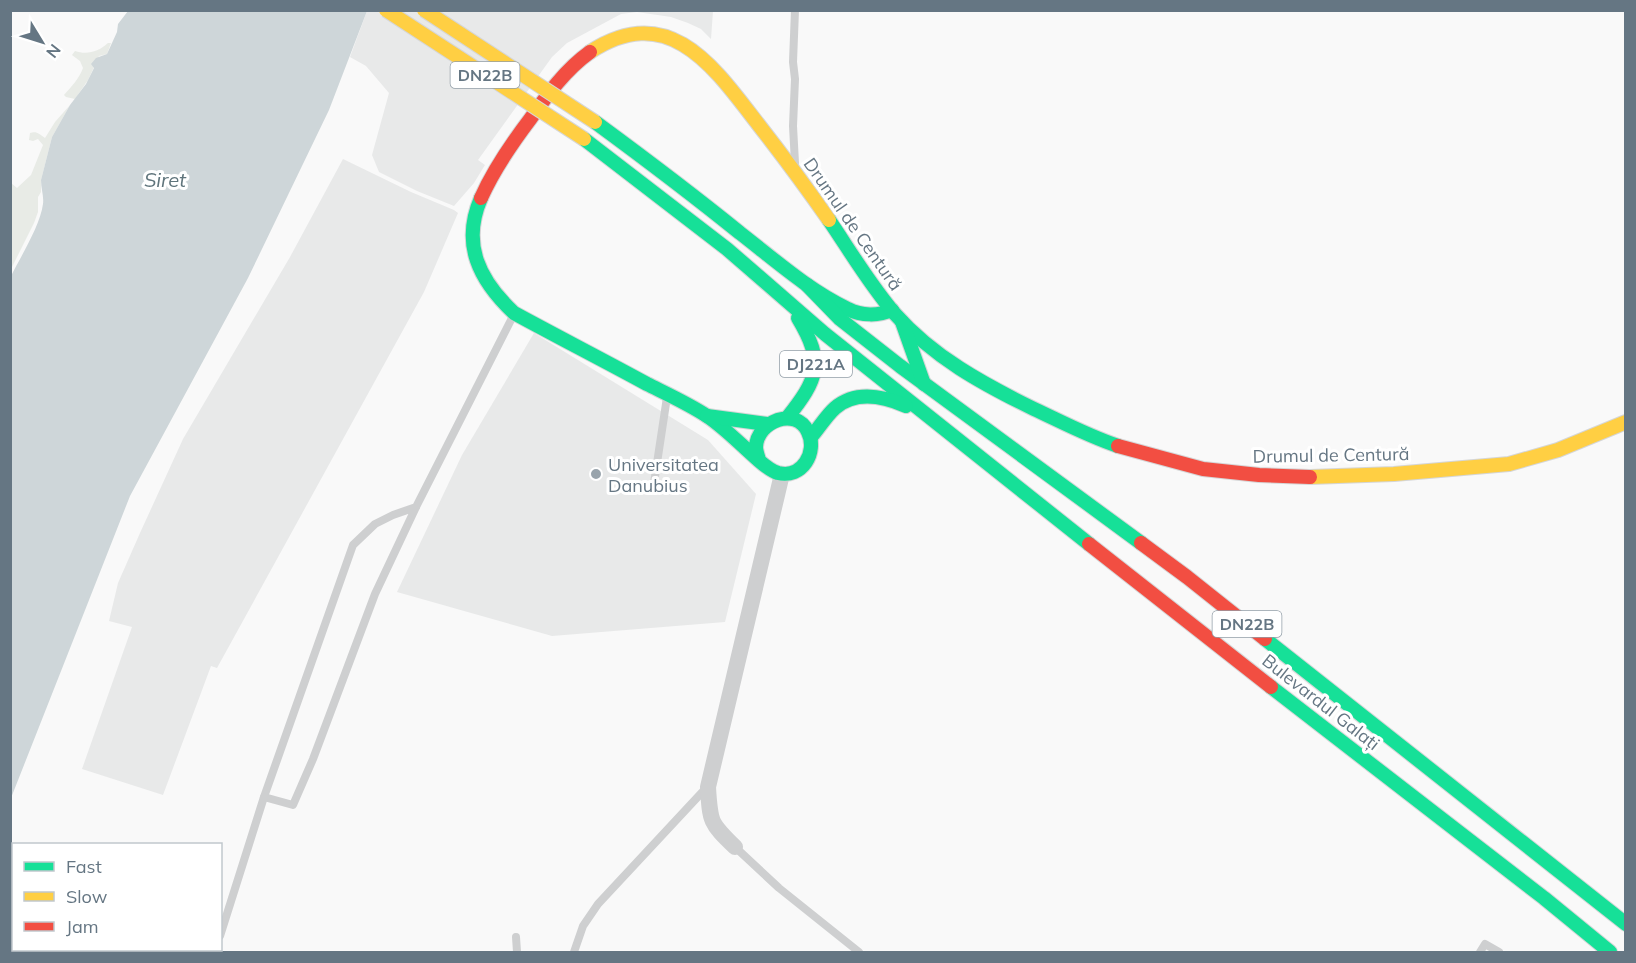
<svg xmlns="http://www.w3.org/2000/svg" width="1636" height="963" font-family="Mulish,sans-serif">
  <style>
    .built { fill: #e8e9e9 }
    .green { fill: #e8ebe6 }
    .water { fill: #ced6d9 }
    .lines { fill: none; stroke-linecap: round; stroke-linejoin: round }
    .fast-casing { stroke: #d5d6d7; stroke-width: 16 }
    .slow-casing { stroke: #d5d6d7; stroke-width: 16 }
    .jam-casing { stroke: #d5d6d7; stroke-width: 16 }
    .lane { stroke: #cecfd0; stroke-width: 8 }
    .street { stroke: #cecfd0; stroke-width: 16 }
    .fast { stroke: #16e098; stroke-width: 14 }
    .slow { stroke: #ffcf43; stroke-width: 14 }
    .jam { stroke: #f24e42; stroke-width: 14 }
    .slow-bridge-casing { stroke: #d5d6d7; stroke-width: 16; stroke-linecap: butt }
    .slow-bridge { stroke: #ffcf43; stroke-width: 14 }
    .poi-dot { fill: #99a4ac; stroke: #fff; stroke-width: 2 }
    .labels { text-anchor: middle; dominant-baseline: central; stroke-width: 6; stroke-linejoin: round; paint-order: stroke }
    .shield { fill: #fff; stroke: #939fa8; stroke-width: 1.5 }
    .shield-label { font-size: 16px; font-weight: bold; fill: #657683 }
    .street-label { font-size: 18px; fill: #657683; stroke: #fff }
    .poi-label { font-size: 18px; fill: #657683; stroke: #fff; text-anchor: start }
    .water-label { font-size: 20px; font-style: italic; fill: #60757c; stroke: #fff }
  </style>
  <rect width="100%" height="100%" fill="#f9f9f9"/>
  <g class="built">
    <polygon points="367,11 713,11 711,39 701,29 688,23 671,17 637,12 621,14 567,43 552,57 478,160 485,165 474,183 454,206 417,191 379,172 372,155 389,93 366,66 350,57"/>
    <polygon points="343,159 411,192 454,210 458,213 424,292 217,668 211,666 163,795 82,769 132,627 109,621 118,583 140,533 183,439 290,257"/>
    <polygon points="534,333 708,440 756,494 725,622 552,636 397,592 462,455"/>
  </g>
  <g class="green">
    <path d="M108,43H111L107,54L99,56L88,80L75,99L66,97L64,95C71,87 79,79 83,68L80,61L72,55L75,51C87,55 98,52 108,43Z"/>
    <path d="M70,105L52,137L41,180V192L38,197V212L34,223L11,269L10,161L12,166L11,183L17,188L31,175L43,145L38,139L33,141L29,140L30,133C37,131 39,134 45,138L55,122Z"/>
  </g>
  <path class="water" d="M128,11H367L329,110L248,278L130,496L11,798V276C21,256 40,226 43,204C44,196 41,189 41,180L52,137L70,105L86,84L94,68L91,64L96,58L107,54L117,32L118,24Z"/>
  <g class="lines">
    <defs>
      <g id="fast">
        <path d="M595,122C644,158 693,195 740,233C775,260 808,290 848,309C861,316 879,316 892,310"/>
        <polyline points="584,139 727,249 825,334 1089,544"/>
        <path d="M481,198C461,244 479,280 514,313C558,337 603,360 647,384C667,394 689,404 707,416C725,428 740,444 756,458C763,464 769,470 778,473C802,479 818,452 808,432C796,406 757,421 756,447C756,451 758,456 759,460"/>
        <path d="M829,220C850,251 870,285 895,314C933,357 983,384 1034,409C1062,422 1088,436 1118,446"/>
        <polyline points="807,285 840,319 900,366 1141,543"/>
        <polyline points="902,322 924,384"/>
        <polyline points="707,416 767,424"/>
        <path d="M787,418C818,379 825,363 798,318"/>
        <path d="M811,437C819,428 826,416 835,408C856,390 883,396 906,406"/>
        <polyline points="1265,639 1626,924"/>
        <polyline points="1271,687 1544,898 1610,952"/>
      </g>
      <g id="slow">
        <path d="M590,52C669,0 714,67 758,124C783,156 806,187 829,220"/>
        <polyline points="1310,477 1394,474 1509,464 1558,450 1626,422"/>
      </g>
      <g id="jam">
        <path d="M481,198C494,169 512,143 531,118C548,94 565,70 590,52"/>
        <polyline points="1118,446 1203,469 1259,475 1310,477"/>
        <polyline points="1141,543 1187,577 1265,639"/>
        <polyline points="1089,544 1271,687"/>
      </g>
    </defs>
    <use href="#fast" class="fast-casing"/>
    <use href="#slow" class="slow-casing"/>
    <use href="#jam" class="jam-casing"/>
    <g class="lane">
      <polyline points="795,10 793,62 795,79 793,126 795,163"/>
      <polyline points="654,483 667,397"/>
      <polyline points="416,507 393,515 375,524 353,545 264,797 293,805 313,759 375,594 416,507 513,316"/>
      <polyline points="735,847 779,888 859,952"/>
      <polyline points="220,936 264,797"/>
      <polyline points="516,937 517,952"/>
      <polyline points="215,952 216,950"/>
      <polyline points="574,952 583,926 598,904 707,787"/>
      <polyline points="1480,952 1485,944 1499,952"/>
    </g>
    <path class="street" d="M735,847C710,823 710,822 708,787L782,474"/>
    <use href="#fast" class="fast"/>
    <use href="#slow" class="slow"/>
    <use href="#jam" class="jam"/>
    <defs>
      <g id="slow-bridge">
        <polyline points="386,10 584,139"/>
        <polyline points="424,10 595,122"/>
      </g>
    </defs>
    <use href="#slow-bridge" class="slow-bridge-casing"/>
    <use href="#slow-bridge" class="slow-bridge"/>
  </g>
  <circle class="poi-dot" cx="596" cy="474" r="6"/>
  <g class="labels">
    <g class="shield">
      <rect x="450.5" y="62" width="69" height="26" rx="4.5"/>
      <rect x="780" y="351" width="72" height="26" rx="4.5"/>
      <rect x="1212.5" y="611" width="69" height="26" rx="4.5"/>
    </g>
    <g class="shield-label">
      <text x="485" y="75">DN22B</text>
      <text x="816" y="364">DJ221A</text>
      <text x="1247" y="624">DN22B</text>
    </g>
    <g class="street-label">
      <text transform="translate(853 224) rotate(55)">Drumul de Centură</text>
      <text transform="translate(1331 455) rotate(-1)">Drumul de Centură</text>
      <text transform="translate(1321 702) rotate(38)">Bulevardul Galați</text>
    </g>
    <g class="poi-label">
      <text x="608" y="464">Universitatea<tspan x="608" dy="21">Danubius</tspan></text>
    </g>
    <g class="water-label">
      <text x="165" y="179">Siret</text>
    </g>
  </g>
  <rect width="1636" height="963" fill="none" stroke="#657683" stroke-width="24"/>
  <rect x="12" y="843" width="210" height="108" fill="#ffffff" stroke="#c1c8cd" stroke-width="1.5"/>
  <rect x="24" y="862" width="30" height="9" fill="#16e098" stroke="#c1c8cd" stroke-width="1.5"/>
  <text x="66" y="873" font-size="18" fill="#657683">Fast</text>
  <rect x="24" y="892" width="30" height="9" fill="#ffcf43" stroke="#c1c8cd" stroke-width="1.5"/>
  <text x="66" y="903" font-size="18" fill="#657683">Slow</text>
  <rect x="24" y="922" width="30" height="9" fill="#f24e42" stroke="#c1c8cd" stroke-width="1.5"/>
  <text x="66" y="933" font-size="18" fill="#657683">Jam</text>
  <g transform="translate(42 42) rotate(128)" stroke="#ffffff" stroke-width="4.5" paint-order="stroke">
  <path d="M0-4.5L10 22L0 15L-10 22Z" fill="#657683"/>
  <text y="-9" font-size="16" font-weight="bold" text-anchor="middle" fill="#657683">N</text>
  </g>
</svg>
